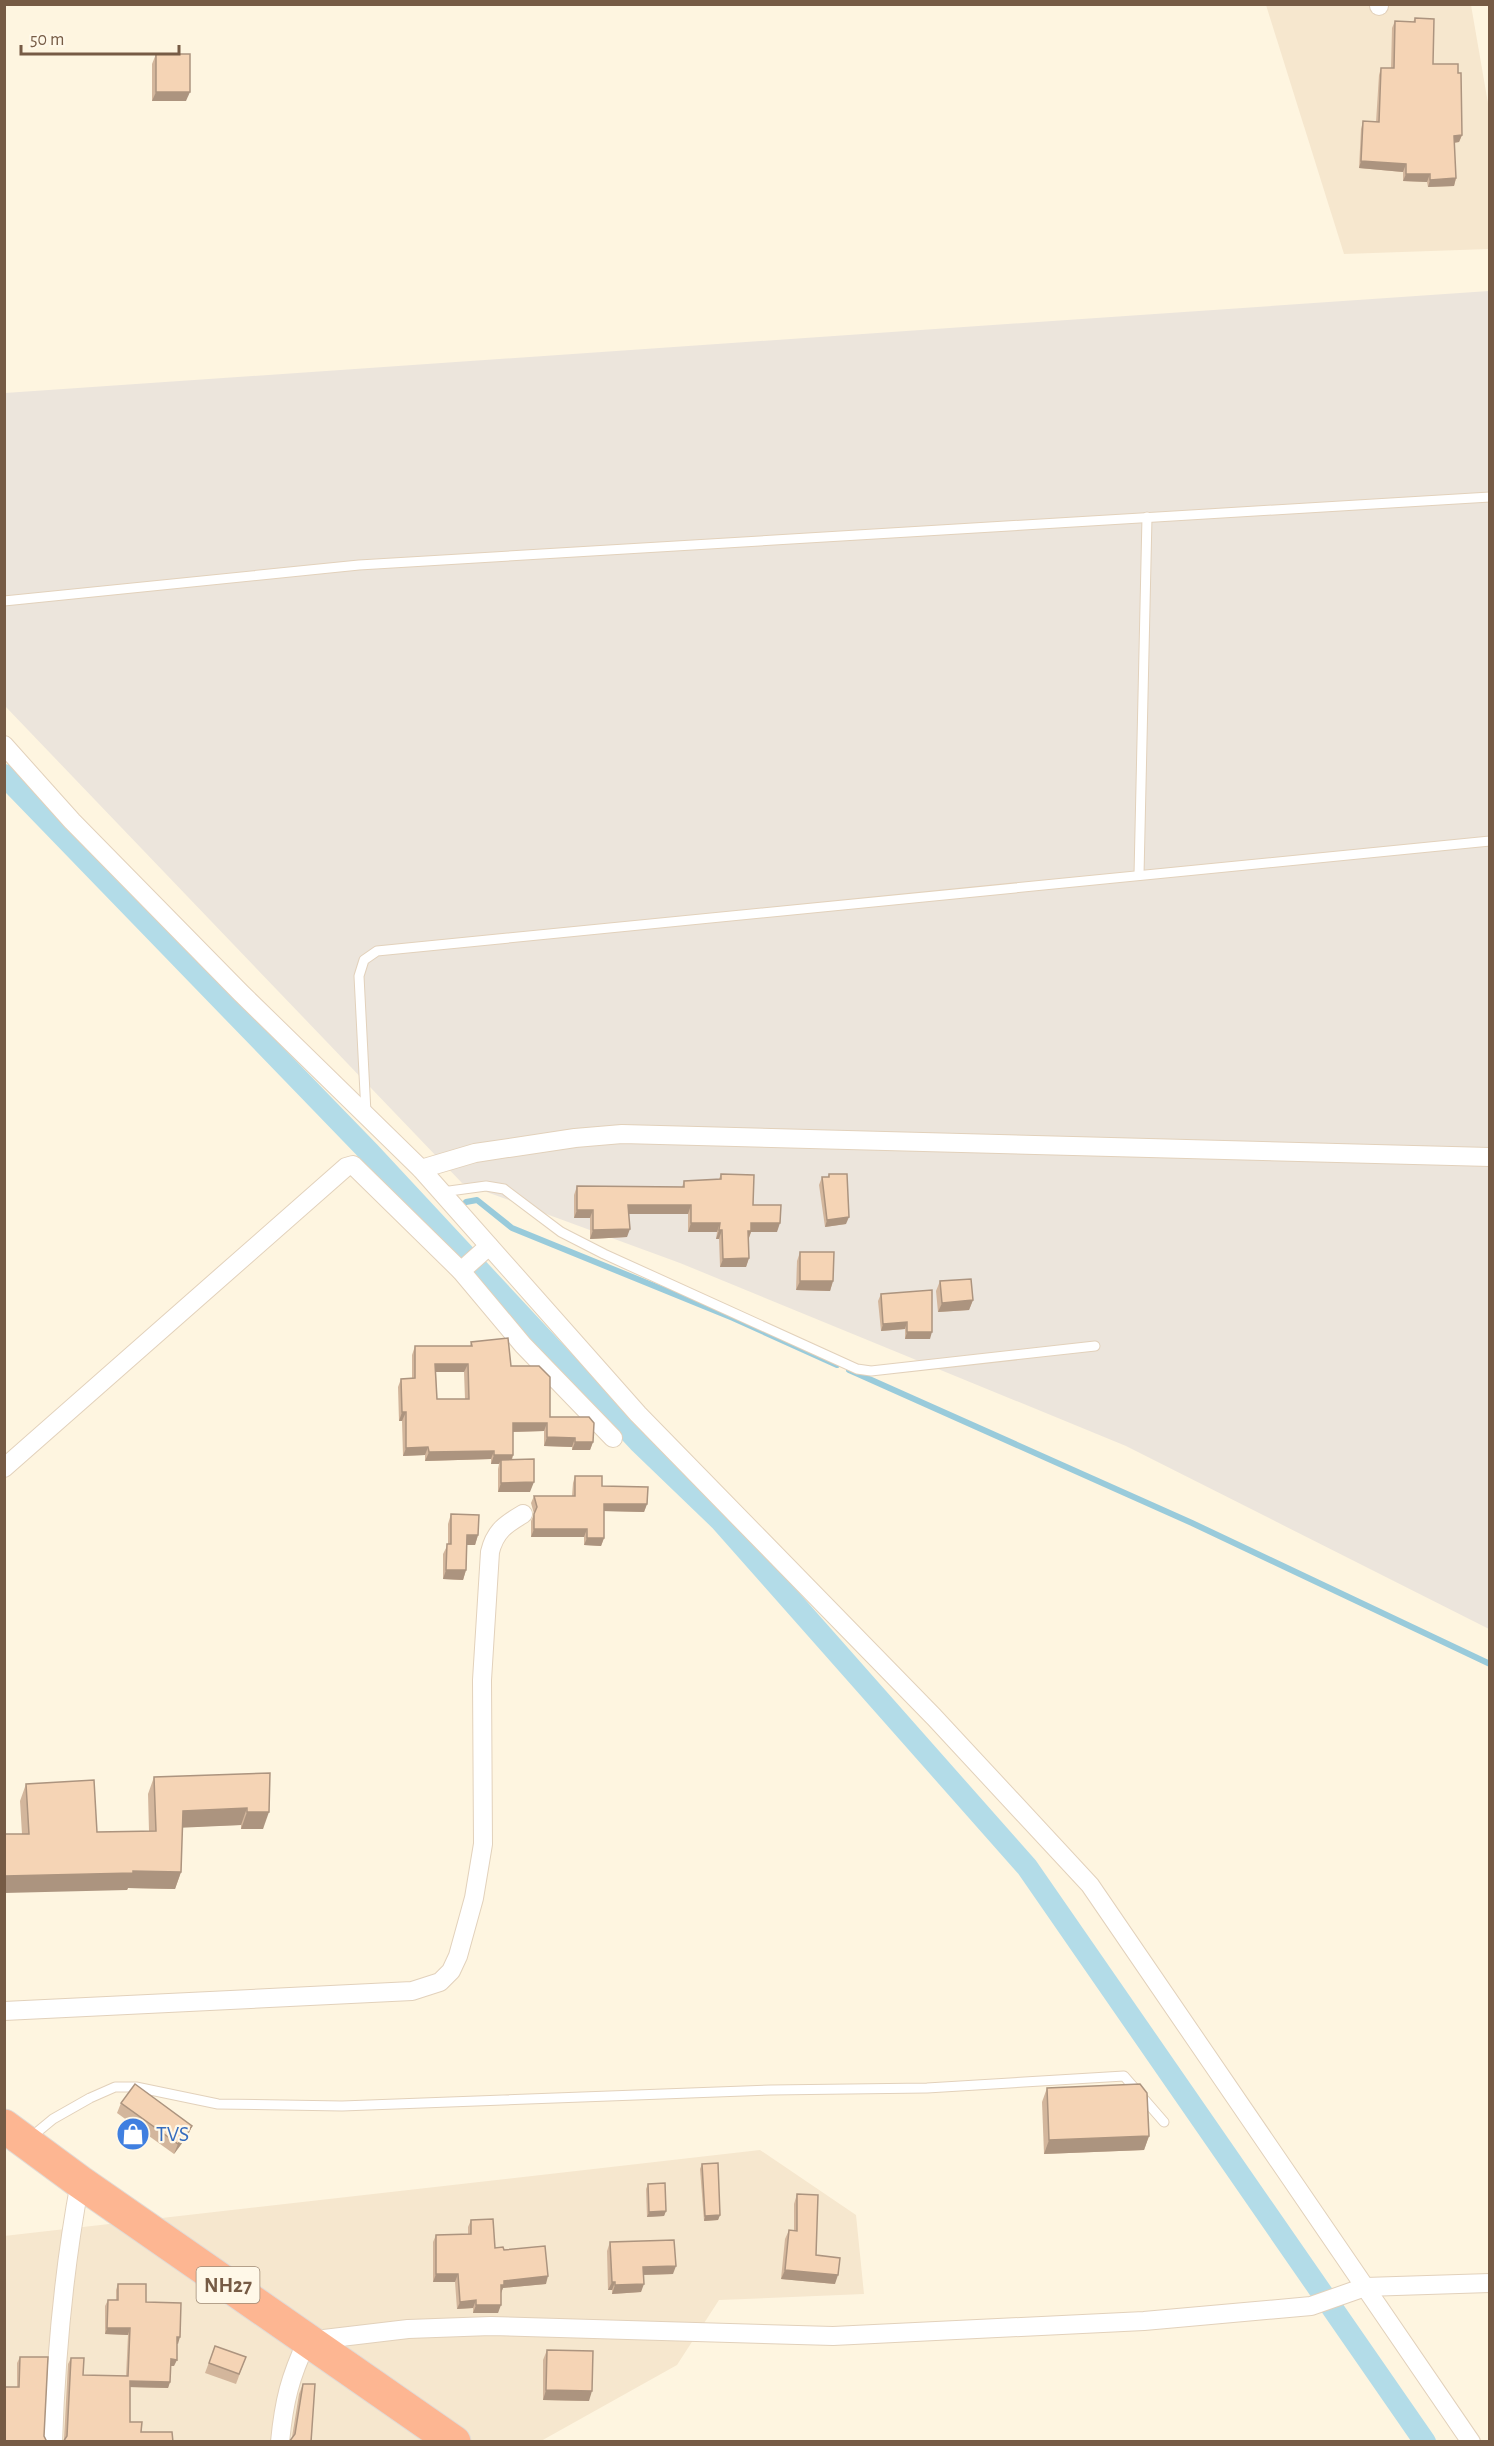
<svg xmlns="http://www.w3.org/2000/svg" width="1494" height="2446" font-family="'Alegreya Sans',sans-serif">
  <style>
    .residential { fill: #f6e7ce }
    .industrial { fill: #ece5dc }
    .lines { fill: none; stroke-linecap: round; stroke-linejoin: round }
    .stream { stroke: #99cbdb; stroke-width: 6 }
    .canal { stroke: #b3dce8; stroke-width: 22 }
    .lane-casing { stroke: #e2d1bb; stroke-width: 11 }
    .street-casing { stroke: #e2d1bb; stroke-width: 20 }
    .highway-casing { stroke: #e1dbd6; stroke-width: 35 }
    .lane { stroke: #fff; stroke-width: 9 }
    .street { stroke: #fff; stroke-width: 18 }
    .highway { stroke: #fdb692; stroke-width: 33 }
    .wall { fill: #d3b69c; fill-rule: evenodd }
    .shaded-wall { fill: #ac947f }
    .building { fill: #f5d4b5; stroke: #ac947f; stroke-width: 1.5; fill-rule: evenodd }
    .labels { text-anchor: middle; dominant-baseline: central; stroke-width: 4.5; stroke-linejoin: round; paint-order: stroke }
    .shield { fill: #fff8e8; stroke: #9f8a76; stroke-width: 1.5 }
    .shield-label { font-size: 21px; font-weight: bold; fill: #765b45 }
    .shop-label { font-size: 22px; fill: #366cbe; stroke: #fff8e8; text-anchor: start }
  </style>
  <rect width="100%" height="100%" fill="#fef5e0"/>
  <g class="residential">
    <polygon points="1266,5 1471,5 1489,109 1489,249 1344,254"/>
    <polygon points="760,2150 856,2215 864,2294 719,2300 677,2365 541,2441 5,2441 4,2236"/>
  </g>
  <polygon class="industrial" points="1489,291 1489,1629 1126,1446 680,1263 462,1183 5,706 5,393"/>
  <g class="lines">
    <g class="stream">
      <polyline points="466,1202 477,1200 512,1228 733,1318 837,1365"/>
      <polyline points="849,1370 1192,1523 1490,1664"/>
    </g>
    <polyline class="canal" points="4,775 369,1152 639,1442 720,1520 1027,1867 1425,2442"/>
    <defs>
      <g id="lane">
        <polyline points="4,601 359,565 1490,497"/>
        <polyline points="1139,875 1147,517"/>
        <polyline points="366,1113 359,976 364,960 377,951 1490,841"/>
        <polyline points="442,1192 486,1186 504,1189 561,1232 604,1254 857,1369 871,1371 1095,1346"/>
        <polyline points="30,2138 53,2119 90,2098 115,2087 136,2087 218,2104 342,2106 771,2090 927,2088 1124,2076 1164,2122"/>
      </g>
      <g id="street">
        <polyline points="1379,4 1379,6"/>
        <polyline points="4,745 72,821 241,993 421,1169 638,1414 934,1717 1090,1885 1471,2442"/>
        <polyline points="421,1169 475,1153 575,1138 622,1134 1490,1157"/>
        <polyline points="461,1271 489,1246"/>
        <polyline points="4,1468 346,1167 353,1165 461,1271 523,1345 613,1438"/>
        <path d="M4,2011L412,1991L440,1982L451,1971L458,1956L474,1898L483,1844L482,1680L490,1552C495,1531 506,1524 523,1514"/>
        <path d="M53,2442C56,2355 64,2267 80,2182"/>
        <path d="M280,2442C284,2401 290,2377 307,2341L408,2329L491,2326L833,2336L1144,2321L1311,2306L1365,2287L1490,2283"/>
      </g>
      <polyline id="highway" points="4,2126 80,2182 454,2442"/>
    </defs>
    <use href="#lane" class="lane-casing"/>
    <use href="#street" class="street-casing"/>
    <use href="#highway" class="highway-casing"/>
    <use href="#lane" class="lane"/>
    <use href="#street" class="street"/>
    <use href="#highway" class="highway"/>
  </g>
  <g class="wall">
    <polygon points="1415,18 1433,64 1458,73 1462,135 1459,142 1454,143 1456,178 1454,186 1428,187 1427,182 1403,181 1403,172 1359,168 1361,129 1363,121 1376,122 1379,75 1381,68 1391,68 1392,28 1395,21 1413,22"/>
    <polygon points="156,54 186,101 152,101 152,64"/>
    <polygon points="721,1174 753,1205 777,1232 751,1232 749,1238 749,1258 746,1267 720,1267 719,1239 716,1239 717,1232 688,1232 688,1214 629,1214 627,1237 590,1239 590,1218 574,1218 574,1195 577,1186 682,1187 684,1181 719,1179"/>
    <polygon points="829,1174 846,1224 825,1227 819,1185 822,1177 828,1177"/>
    <polygon points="800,1252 833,1281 830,1291 796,1290 797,1261"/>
    <polygon points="940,1281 973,1300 969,1310 938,1312 936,1291"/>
    <polygon points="881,1294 930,1339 905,1339 905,1329 881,1331 878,1301"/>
    <path d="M471,1342L511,1366L550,1417L593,1442L590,1450H572V1447L544,1446V1431L513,1432V1455L512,1460L530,1492H498V1469L499,1464H491V1459L425,1461V1455L403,1456L402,1421H399L398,1387L401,1379L412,1378V1355L415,1346H470ZM436,1372H464L465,1399H437Z"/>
    <polygon points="575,1476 647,1504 644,1512 604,1511 604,1538 601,1546 584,1545 584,1537 531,1537 531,1521 534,1514 531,1503 534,1496 572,1496 573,1483"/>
    <polygon points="451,1514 478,1535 475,1545 467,1545 466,1570 463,1580 443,1579 443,1554 448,1544 448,1524"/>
    <polygon points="270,1773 263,1829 241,1829 241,1825 182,1827 181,1872 175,1889 128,1888 127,1890 22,1834 20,1801 26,1784 97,1832 149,1831 148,1794 154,1777"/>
    <polygon points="1047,2088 1149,2136 1144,2150 1044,2154 1042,2102"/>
    <polygon points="121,2103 192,2126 188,2135 174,2154 117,2113"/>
    <polygon points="702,2164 720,2215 718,2220 704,2221 700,2169"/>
    <polygon points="648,2184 666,2211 664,2216 647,2217 646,2189"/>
    <polygon points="797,2194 816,2255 835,2284 781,2279 785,2239 789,2230 794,2230 794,2204"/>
    <polygon points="471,2220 495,2248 504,2250 546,2284 503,2288 501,2293 498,2313 473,2313 473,2308 457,2309 455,2282 433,2282 433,2242 436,2235 468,2234 468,2227"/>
    <polygon points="610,2242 673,2274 644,2275 641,2292 612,2294 612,2290 608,2290 607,2251"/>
    <polygon points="118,2284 146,2302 178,2344 177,2343 174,2366 170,2366 170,2382 168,2388 130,2387 130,2422 141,2432 64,2439 68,2364 71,2358 83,2375 126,2376 128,2335 105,2334 105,2306 108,2300 116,2300 116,2290"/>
    <polygon points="215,2346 246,2357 236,2384 205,2373"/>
    <polygon points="547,2350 589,2401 543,2400 543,2360"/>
    <polygon points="20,2357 44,2436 17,2387 17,2363"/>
    <polygon points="303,2384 311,2442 292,2437 299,2394"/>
  </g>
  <g class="shaded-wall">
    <polygon points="156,92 190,92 186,101 152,101"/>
    <polygon points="1462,135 1459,142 1451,143 1454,136"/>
    <polygon points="1361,161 1406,164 1403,172 1359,168"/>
    <polygon points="1406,174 1430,174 1427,182 1403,181"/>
    <polygon points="1456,178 1454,186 1428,187 1430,180"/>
    <polygon points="628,1205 691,1205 688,1214 625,1214"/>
    <polygon points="577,1210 593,1210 590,1218 574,1218"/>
    <polygon points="849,1217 846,1224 825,1227 827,1220"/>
    <polygon points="691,1223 720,1223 717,1232 688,1232"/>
    <polygon points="751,1223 780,1223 777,1232 751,1232 748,1240 745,1240"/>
    <polygon points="630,1229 627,1237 590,1239 593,1230"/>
    <polygon points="719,1230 722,1230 719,1239 716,1239"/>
    <polygon points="749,1258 746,1267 720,1267 723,1259"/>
    <polygon points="800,1281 833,1281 830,1291 796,1290"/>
    <polygon points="973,1300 969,1310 938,1312 942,1303"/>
    <polygon points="907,1322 905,1329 881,1331 883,1324"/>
    <polygon points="907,1332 932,1332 930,1339 905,1339"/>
    <polygon points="435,1364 468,1364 464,1372 432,1372"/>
    <polygon points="402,1412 406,1412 402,1421 399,1421"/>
    <polygon points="513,1423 547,1423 544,1431 510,1432"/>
    <polygon points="547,1437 575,1438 572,1447 544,1446"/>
    <polygon points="575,1442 593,1442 590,1450 572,1450"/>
    <polygon points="428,1447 425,1455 403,1456 406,1448"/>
    <polygon points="494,1451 491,1459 425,1461 429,1452"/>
    <polygon points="494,1455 513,1455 510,1464 501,1460 499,1464 491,1464"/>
    <polygon points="534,1482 530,1492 498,1492 501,1483"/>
    <polygon points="604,1504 647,1504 644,1512 602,1511"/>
    <polygon points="534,1529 587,1529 584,1537 531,1537"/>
    <polygon points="467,1535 478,1535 475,1545 464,1545"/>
    <polygon points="587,1538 604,1538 601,1546 584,1545"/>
    <polygon points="446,1570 466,1570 463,1580 443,1579"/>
    <polygon points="247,1808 241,1825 176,1828 183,1811"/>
    <polygon points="247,1812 269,1812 263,1829 241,1829"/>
    <polygon points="133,1871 181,1872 175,1889 128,1888 127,1890 4,1893 4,1876"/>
    <polygon points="192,2126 188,2135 174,2154 178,2144"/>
    <polygon points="1149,2136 1144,2150 1044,2154 1049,2140"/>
    <polygon points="666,2211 664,2216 647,2217 649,2212"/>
    <polygon points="720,2215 718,2220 704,2221 705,2216"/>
    <polygon points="676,2266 673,2274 640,2275 643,2267"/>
    <polygon points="785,2270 838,2275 835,2284 781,2279"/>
    <polygon points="436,2274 458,2274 455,2282 433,2282"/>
    <polygon points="548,2276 546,2284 503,2288 501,2293 501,2285 504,2281"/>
    <polygon points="612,2282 615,2282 612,2290 608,2290"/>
    <polygon points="644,2284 641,2292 612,2294 615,2285"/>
    <polygon points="476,2300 473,2308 457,2309 460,2302"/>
    <polygon points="476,2305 501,2305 498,2313 473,2313"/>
    <polygon points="107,2328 130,2328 128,2335 105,2334"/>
    <polygon points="177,2337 180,2337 178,2344 174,2343"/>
    <polygon points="171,2359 177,2360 174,2366 168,2366"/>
    <polygon points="130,2381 170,2382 168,2388 128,2387"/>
    <polygon points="546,2390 592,2391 589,2401 543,2400"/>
  </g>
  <g class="building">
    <polygon points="1415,18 1434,19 1433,64 1458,64 1458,73 1461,73 1462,135 1454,136 1456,178 1430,180 1430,174 1406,174 1406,164 1361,161 1363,121 1379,122 1381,68 1394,68 1395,21 1415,22"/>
    <rect x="156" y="54" width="34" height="38"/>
    <polygon points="721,1174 754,1175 753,1205 781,1205 780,1223 751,1223 751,1231 748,1231 749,1258 723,1259 722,1230 719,1230 720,1223 691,1223 691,1205 628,1205 630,1229 593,1230 593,1210 577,1210 577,1186 684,1187 684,1181 721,1179"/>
    <polygon points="829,1174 847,1174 849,1217 827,1220 822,1177 829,1177"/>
    <polygon points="800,1252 834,1252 833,1281 800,1281"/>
    <polygon points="971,1279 973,1300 942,1303 940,1281"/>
    <polygon points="932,1290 932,1332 907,1332 907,1322 883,1324 881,1294"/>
    <path d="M508,1338L511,1366H539L550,1377V1417H589L594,1423L593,1442H575V1438L547,1437V1423H513V1455H494V1451L429,1452L428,1447L406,1448V1412H402L401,1379L415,1378V1346H472L471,1342ZM435,1364H468L469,1399H437Z"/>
    <polygon points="534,1459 534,1482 501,1483 501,1460"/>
    <polygon points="575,1476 602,1476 602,1486 648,1487 647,1504 604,1504 604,1538 587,1538 587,1529 534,1529 534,1514 537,1507 534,1496 575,1496"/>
    <polygon points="451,1514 479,1515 478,1535 467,1535 466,1570 446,1570 447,1544 451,1544"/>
    <polygon points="270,1773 269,1812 247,1812 247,1808 183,1811 181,1872 133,1871 133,1873 4,1876 4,1834 29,1834 26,1784 94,1780 97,1832 156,1831 154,1777"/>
    <polygon points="135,2084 192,2126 178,2144 121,2103"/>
    <polygon points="1140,2084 1147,2093 1149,2136 1049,2140 1047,2088"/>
    <polygon points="718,2163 720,2215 705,2216 702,2164"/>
    <polygon points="665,2183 666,2211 649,2212 648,2184"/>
    <polygon points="797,2194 818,2195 816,2255 840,2258 838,2275 785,2270 789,2230 797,2231"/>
    <polygon points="493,2219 495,2248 503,2247 504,2250 545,2246 548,2276 504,2281 504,2285 501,2285 501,2305 476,2305 476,2300 460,2302 458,2274 436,2274 436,2235 471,2234 471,2220"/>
    <polygon points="674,2240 676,2266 643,2267 644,2284 615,2285 615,2282 612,2282 610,2242"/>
    <polygon points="118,2284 146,2284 146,2302 181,2303 180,2337 177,2337 177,2360 171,2359 170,2382 130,2381 130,2422 142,2422 141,2432 172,2432 173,2442 63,2442 67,2436 71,2358 84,2358 83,2375 128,2376 130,2328 107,2328 108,2300 118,2300"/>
    <polygon points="215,2346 246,2357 239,2374 209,2363"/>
    <polygon points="547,2350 593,2351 592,2391 546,2390"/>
    <polygon points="20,2357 48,2357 44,2436 47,2442 4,2442 4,2387 19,2387"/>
    <polygon points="303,2384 315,2384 311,2442 289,2442 295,2434"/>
  </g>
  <defs>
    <symbol id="shop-disc" viewBox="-11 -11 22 22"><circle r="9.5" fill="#3f7fe0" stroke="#fff8e8"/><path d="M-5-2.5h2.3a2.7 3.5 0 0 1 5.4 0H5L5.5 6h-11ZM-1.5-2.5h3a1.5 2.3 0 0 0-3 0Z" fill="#fff"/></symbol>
  </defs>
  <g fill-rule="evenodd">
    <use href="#shop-disc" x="114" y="2115" width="38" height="38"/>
  </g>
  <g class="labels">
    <rect class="shield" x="196.5" y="2267" width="63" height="36" rx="4.5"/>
    <g class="shield-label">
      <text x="228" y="2285">NH27</text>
    </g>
    <g class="shop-label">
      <text x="156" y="2134">TVS</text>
    </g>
  </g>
  <rect width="1494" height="2446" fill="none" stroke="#765b45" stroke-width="12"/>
  <path d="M21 45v9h158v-9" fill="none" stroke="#765b45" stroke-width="3"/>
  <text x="30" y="45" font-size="18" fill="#765b45" stroke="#fff8e8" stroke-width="4.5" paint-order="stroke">50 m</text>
</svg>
